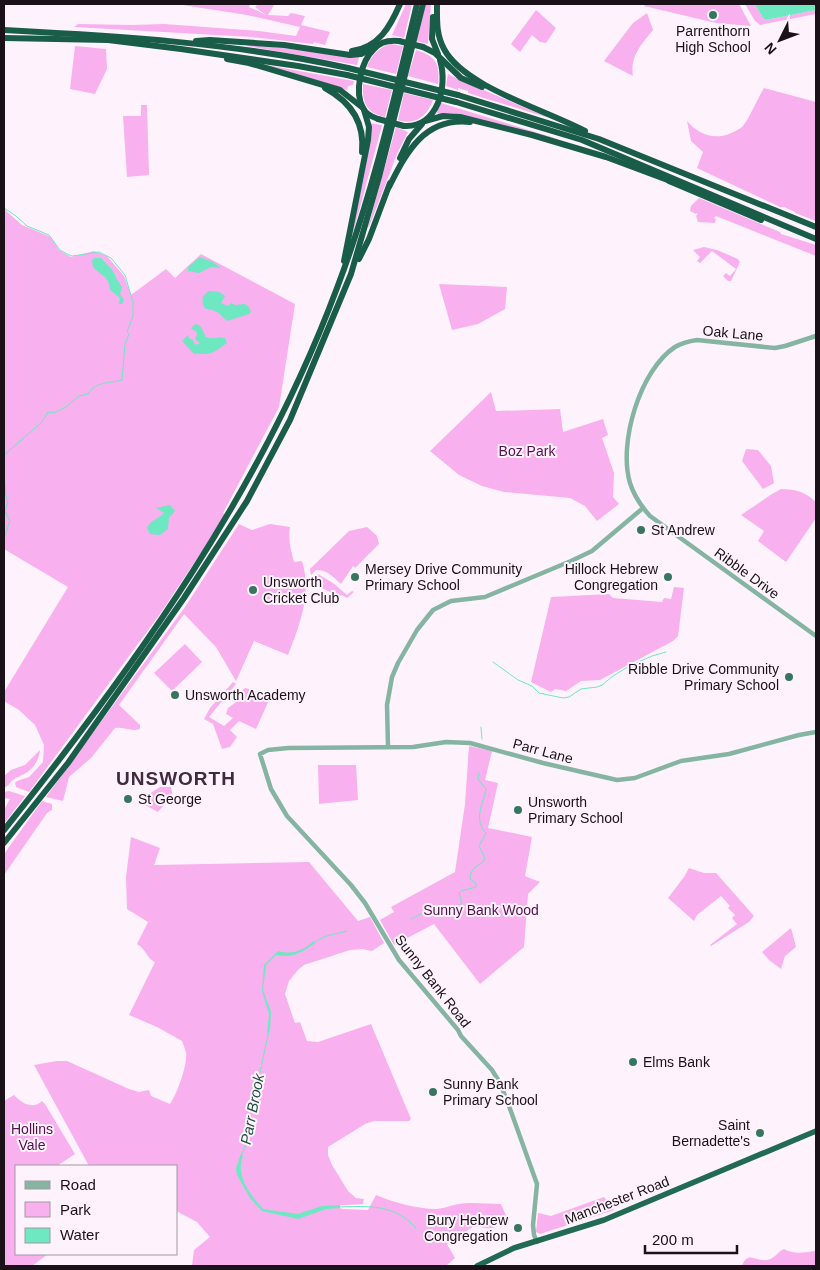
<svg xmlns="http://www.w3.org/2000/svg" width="820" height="1270" font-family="Arial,sans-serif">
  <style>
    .green { fill: #f8b0ee }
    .water { fill: #6ee8c0 }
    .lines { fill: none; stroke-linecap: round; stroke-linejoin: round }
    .stream { stroke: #6ee8c0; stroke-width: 1 }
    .tertiary { stroke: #85b4a2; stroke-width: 4.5 }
    .trunk { stroke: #216a54; stroke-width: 5.5 }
    .motorway { stroke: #195d49; stroke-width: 6 }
    .motorway-bridge { stroke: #195d49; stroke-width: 6 }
    .poi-dot { fill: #377560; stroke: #fef3fc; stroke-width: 2 }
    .labels { text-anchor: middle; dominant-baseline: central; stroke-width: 4; stroke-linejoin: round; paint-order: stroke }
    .poi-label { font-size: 14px; fill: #1b1119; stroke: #fef3fc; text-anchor: start }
    .street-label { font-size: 14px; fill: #1b1119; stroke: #fef3fc }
    .park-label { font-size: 14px; fill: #530f4e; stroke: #fef3fc }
    .water-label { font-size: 15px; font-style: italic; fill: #1b4f3f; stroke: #fef3fc }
    .district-label { font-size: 19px; font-weight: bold; letter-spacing: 1px; fill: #402a3d; stroke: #fef3fc }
  </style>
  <rect width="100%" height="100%" fill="#fef3fc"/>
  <g class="green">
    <polygon points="176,4 250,4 249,7 266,15 255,7 258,4 274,5 268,15 288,16 291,13 305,16 301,25 330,32 325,45 314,42 313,44 252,37 74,27 78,24 133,25 164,24 259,31 296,36 300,27 247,15"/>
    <polygon points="406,4 412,4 404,38 392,35"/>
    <polygon points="425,4 431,4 428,44 416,41"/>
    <polygon points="645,4 739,4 751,26 716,23 644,6"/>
    <polygon points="745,4 755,4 763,18 766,20 816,10 816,14 760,25 755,21"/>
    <polygon points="536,10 556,28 546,43 540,42 532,35 520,52 511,44"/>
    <path d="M647,13L653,30C641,45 630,56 633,76L604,61L633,23Z"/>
    <polygon points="247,44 359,57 357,65 247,46"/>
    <path d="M391,44L403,46L396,74L367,67C370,57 380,46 391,44Z"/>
    <polygon points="75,46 106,49 107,69 95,94 70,89"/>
    <path d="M416,50C436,56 440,64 438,84L408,76Z"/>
    <polygon points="261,64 354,81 353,85 348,86 347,90"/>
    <polygon points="448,74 460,80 549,118 468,93 468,91 458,88 458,90 446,86"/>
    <path d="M363,84L392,90L385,117C366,113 362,102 363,84Z"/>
    <path d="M764,88L816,102V221L795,213V212L784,207H780L697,168L703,152L691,141L687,121C698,134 713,140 729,134C733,132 739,130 743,126C749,119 758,98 764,88Z"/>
    <path d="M404,93L433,100C427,116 415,126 398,120Z"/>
    <polygon points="441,103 561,140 452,113 438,114 437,112"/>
    <polygon points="141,105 147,105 149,175 127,177 123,116 141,116"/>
    <polygon points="370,123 382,125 352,237"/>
    <polygon points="396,127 408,132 397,154 369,227 368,227"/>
    <polygon points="699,198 780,232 781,234 816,245 816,256 716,216 714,218 716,219 715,223 698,222 696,216 698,213 696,214 690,211 691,206"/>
    <polygon points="4,209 22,225 51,237 59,250 71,257 94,251 107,256 124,276 131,295 166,269 175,278 201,254 295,304 279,407 223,513 226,515 160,614 29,792 16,787 15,783 17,781 29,777 43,762 44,745 35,725 19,710 4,701 4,692 68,587 4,549"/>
    <polygon points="704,247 717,250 738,259 740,262 731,281 728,281 723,276 726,273 730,276 736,269 712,251 700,263 697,261 700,257 693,250"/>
    <polygon points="439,284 507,287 505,309 478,324 452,330"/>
    <polygon points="491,392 496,411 560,409 563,432 603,419 608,435 602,438 614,473 613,497 619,504 597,521 585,506 570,498 504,492 482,486 459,475 430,451"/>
    <polygon points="746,449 758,450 771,466 774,483 763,489 742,461"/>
    <path d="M781,489C796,489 805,492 816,502V518L786,562L758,541L764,531L741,515L772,494Z"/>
    <path d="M239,524L252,530L270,524L290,527C288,540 291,550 294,562L302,561C312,593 300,625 288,655L254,641L236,681L216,647L184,614L119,705L140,725V729C132,732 124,727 115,728L91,758L69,777L63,801L46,797L185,607Z"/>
    <path d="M367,527L377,536L379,544L355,568L353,566L341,584C333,577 328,570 316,570L311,575L310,569L349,531Z"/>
    <polygon points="318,574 333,583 347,595 352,591 354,592 347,598 342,595 340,596 337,593 335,594 312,584 312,577"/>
    <polygon points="674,587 684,588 678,636 673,641 600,680 581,681 566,691 555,689 551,692 531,682 551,597 609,594 613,598 662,602 664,598 671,599"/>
    <polygon points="185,644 202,662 172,691 154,673"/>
    <polygon points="233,682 236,684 209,717 224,726 233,718 226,714 228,708 239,700 243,689 246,688 268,696 269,700 256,729 239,721 230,730 237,737 230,747 222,749 213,724 204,719 210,708"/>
    <polygon points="469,746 492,751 485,780 498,783 488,828 532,837 525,876 540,882 528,894 524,947 480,984 434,924 394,945 380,920 394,912 391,907 455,872 465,804"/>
    <path d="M40,750C39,760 33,770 24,774C21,776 16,777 13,780C9,783 9,786 4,788V776L11,770L25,765Z"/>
    <polygon points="356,765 358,800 319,804 318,765"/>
    <polygon points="160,787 171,787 173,798 169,799 158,812 145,805 149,794"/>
    <polygon points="9,791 25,796 4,824 4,810 10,799 4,798 4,792"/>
    <polygon points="42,801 52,804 52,810 47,813 4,875 4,854"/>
    <path d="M131,837L160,848L154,865L309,862L358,921L370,917L384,943L372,951L362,949L350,950L304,965L298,970L289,981L285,994L295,1023L300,1022L307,1041L318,1042L371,1024L411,1119L409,1121H374L365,1124L328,1147V1155L332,1165L348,1191L356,1198L364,1199L363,1204L332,1206L343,1209L368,1210L376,1195C392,1202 418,1209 436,1209C443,1209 451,1205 459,1204C472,1202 488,1204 501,1204L507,1218L491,1229L474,1226L447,1244L455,1258L447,1265L448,1266H192L194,1250L210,1237L197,1222L176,1211V1166H89L34,1065L57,1061H67L129,1089L139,1092L149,1090L151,1096L170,1104C177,1094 188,1064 186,1052C185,1049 183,1044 182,1041L157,1027L129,1015L155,962C147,959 146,949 137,944L148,922L127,909L126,877Z"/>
    <polygon points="689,868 704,873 716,873 754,916 749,922 711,946 710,945 737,924 732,918 735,915 728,908 730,906 721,896 697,915 694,921 668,898 684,877"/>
    <polygon points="791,928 796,947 785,956 781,969 769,960 762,952"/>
    <path d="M14,1095C21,1103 33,1110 42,1101L45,1104L75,1154L57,1166H16V1254H48L32,1266H4V1101Z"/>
    <polygon points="604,1197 614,1210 540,1234 536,1232 538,1213 551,1216"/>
    <path d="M784,1249C794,1255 805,1252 816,1251V1266H742C748,1250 755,1262 767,1260C775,1259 777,1252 784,1249Z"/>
  </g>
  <g class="water">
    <polygon points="755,4 816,4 816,10 766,20 763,18"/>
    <polygon points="200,257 213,262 221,268 211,267 199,273 188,271 188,267"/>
    <path d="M95,258H101L114,272L116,278L122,287L120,294L124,300L122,304H119L120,298L110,290C109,275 101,276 93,267L92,260Z"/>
    <path d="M209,291L219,292L225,296L221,303L228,306L231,303L235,305L245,304L249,307L251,312L249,314L227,321C223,318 221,314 217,312C208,307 201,313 203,296Z"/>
    <path d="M197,324L201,327L206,337C214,340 218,336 225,338L227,343C219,348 213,355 203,354C200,354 197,353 194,354L182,341L188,335L189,338L193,340L195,345L200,343L195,339L197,335L196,331L191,329L194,325Z"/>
    <path d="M170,505L175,511L169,518L168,529L160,535L150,534L147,528C151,519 159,519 164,513L156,508Z"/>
    <path d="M314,941L315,943C301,953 293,958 276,955L266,965L263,990L271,1012L270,1031L267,1033L269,1014L262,991L264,965L278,951C293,955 302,951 314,941Z"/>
    <path d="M241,1154L243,1156C235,1176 250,1194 263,1209L298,1214L322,1206L340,1205V1208L326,1209L298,1219L262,1211L250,1198L237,1175L236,1168Z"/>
  </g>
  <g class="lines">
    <g class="stream">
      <path d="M4,208L16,216L27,226L49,235L60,250L67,254L72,256L99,252L111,258L125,275L133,302V316L127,332L129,334L125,344L122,380C110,384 97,380 88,394L79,396L66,407L54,413L48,412L42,422L4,455"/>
      <polyline points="4,472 6,496 8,502 5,511 10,521 4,538"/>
      <polyline points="493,662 518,680 532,686 539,693 563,698 569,697 581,689 597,687 602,685 613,676 631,665 652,656 666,652"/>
      <polyline points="481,727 482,739"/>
      <path d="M411,919C416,917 421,913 426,912C442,908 446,914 462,903L459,893L461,891L476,887V883L470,879L471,873L474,868L483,862L485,858L479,846L486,833C473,819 483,805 486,789L478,779L479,773"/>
      <path d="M313,944C324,934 334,935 347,931"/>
      <polyline points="241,1156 249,1137 252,1108 269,1031"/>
      <path d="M339,1207C368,1206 395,1204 416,1228"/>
    </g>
    <g class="tertiary">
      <path d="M816,336L785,346L775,348L697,340C690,341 682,343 675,347C640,370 618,443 630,483C634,496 641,506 650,516L816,636"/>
      <polyline points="388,747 387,705 392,677 398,663 417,630 433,610 451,601 485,597 571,561 592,551 643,508"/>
      <polyline points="537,1242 534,1235 533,1225 537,1184 509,1106 500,1083 492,1070 461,1036 458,1030 399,960 365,903 351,885 287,816 271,789 260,754 268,750 288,748 413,747 446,742 470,743 543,763 617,780 635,778 681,761 729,754 799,735 816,732"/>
    </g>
    <polyline class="trunk" points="477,1266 514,1248 604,1220 816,1131"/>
    <g class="motorway">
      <path d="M437,4C437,20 436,34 444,49C464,87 546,110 585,131"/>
      <polyline points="433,17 432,39 438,54"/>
      <path d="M4,30C119,36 235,43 348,68"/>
      <polyline points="4,38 108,40 181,49 298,66 347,75"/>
      <polyline points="196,41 210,40 284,45 350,55 361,54 374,48"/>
      <polyline points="423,47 435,53 461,78 482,87"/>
      <path d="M352,51C379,47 390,27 400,4"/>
      <polyline points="227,59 249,63 340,90 363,108"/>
      <path d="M325,88C351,102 365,122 362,152"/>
      <polyline points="458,95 599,139 816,227"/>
      <polyline points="456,102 582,140 816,239"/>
      <path d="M378,119C372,117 366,114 363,108C354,92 361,61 374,49C380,42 390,40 399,41"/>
      <polyline points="425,121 443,116 460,117 532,135 606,157 673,182"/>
      <path d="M404,126C438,128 448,86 440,60"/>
      <polyline points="400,158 409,139 422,124"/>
      <polyline points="669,181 761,220"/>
      <path d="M389,187C406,153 424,117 470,122"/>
      <polyline points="359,259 369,239 390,183"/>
      <polyline points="344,261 368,140 369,127 364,110"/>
      <path d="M4,830C137,664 262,489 337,288C372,196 394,100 417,4"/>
      <polyline points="4,843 68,763 184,598 247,501 290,420 351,274 379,177 423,4"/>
    </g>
    <g class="motorway-bridge">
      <polyline points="399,41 423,47"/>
      <polyline points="348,68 458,95"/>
      <polyline points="347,75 456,102"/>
      <polyline points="378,119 404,126"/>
    </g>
  </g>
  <g class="poi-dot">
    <circle cx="713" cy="15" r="5"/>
    <circle cx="641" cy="530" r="5"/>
    <circle cx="355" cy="577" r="5"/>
    <circle cx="668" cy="577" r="5"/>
    <circle cx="253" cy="590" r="5"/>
    <circle cx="789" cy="677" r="5"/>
    <circle cx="175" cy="695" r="5"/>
    <circle cx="128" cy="799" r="5"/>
    <circle cx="518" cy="810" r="5"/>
    <circle cx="633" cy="1062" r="5"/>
    <circle cx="433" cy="1092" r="5"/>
    <circle cx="760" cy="1133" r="5"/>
    <circle cx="518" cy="1228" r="5"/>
  </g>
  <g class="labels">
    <g class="poi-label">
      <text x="713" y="31" text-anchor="middle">Parrenthorn<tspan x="713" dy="16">High School</tspan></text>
      <text x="651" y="530">St Andrew</text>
      <text x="365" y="569">Mersey Drive Community<tspan x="365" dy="16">Primary School</tspan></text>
      <text x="658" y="569" text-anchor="end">Hillock Hebrew<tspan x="658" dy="16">Congregation</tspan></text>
      <text x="263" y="582">Unsworth<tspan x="263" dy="16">Cricket Club</tspan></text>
      <text x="779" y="669" text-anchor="end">Ribble Drive Community<tspan x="779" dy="16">Primary School</tspan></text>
      <text x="185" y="695">Unsworth Academy</text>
      <text x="138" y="799">St George</text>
      <text x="528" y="802">Unsworth<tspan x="528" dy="16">Primary School</tspan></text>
      <text x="643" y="1062">Elms Bank</text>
      <text x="443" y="1084">Sunny Bank<tspan x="443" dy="16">Primary School</tspan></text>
      <text x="750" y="1125" text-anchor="end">Saint<tspan x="750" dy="16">Bernadette's</tspan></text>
      <text x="508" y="1220" text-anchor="end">Bury Hebrew<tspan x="508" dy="16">Congregation</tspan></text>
    </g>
    <g class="street-label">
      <text transform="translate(733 333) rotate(5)">Oak Lane</text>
      <text transform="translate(747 573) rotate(36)">Ribble Drive</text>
      <text transform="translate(543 751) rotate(15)">Parr Lane</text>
      <text transform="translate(433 981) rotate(52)">Sunny Bank Road</text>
      <text transform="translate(617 1200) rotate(-21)">Manchester Road</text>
    </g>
    <g class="park-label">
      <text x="527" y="451">Boz Park</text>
      <text x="481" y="910">Sunny Bank Wood</text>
      <text x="32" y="1129">Hollins<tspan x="32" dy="16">Vale</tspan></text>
    </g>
    <g class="water-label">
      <text transform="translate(252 1109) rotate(-79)">Parr Brook</text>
    </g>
    <g class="district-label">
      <text x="176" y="778">UNSWORTH</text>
    </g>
  </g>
  <rect width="820" height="1270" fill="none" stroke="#1b1119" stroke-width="10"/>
  <rect x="15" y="1165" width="162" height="90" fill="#fef3fc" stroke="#a399a1"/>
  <rect x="25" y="1181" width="25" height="8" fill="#85b4a2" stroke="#a399a1"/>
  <text x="60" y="1190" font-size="15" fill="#1b1119">Road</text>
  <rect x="25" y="1202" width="25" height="15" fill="#f8b0ee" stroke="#a399a1"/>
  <text x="60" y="1215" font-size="15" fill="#1b1119">Park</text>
  <rect x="25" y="1228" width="25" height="15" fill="#6ee8c0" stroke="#a399a1"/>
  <text x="60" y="1240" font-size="15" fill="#1b1119">Water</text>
  <g transform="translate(780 40) rotate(228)" stroke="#fef3fc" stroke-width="4" paint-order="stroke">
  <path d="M0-4L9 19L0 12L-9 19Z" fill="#1b1119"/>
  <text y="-8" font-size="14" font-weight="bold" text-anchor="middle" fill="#1b1119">N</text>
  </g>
  <path d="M645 1245v8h92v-8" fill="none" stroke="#1b1119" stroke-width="2.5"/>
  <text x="652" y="1245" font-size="15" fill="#1b1119" stroke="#fef3fc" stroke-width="4" paint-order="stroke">200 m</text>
</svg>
